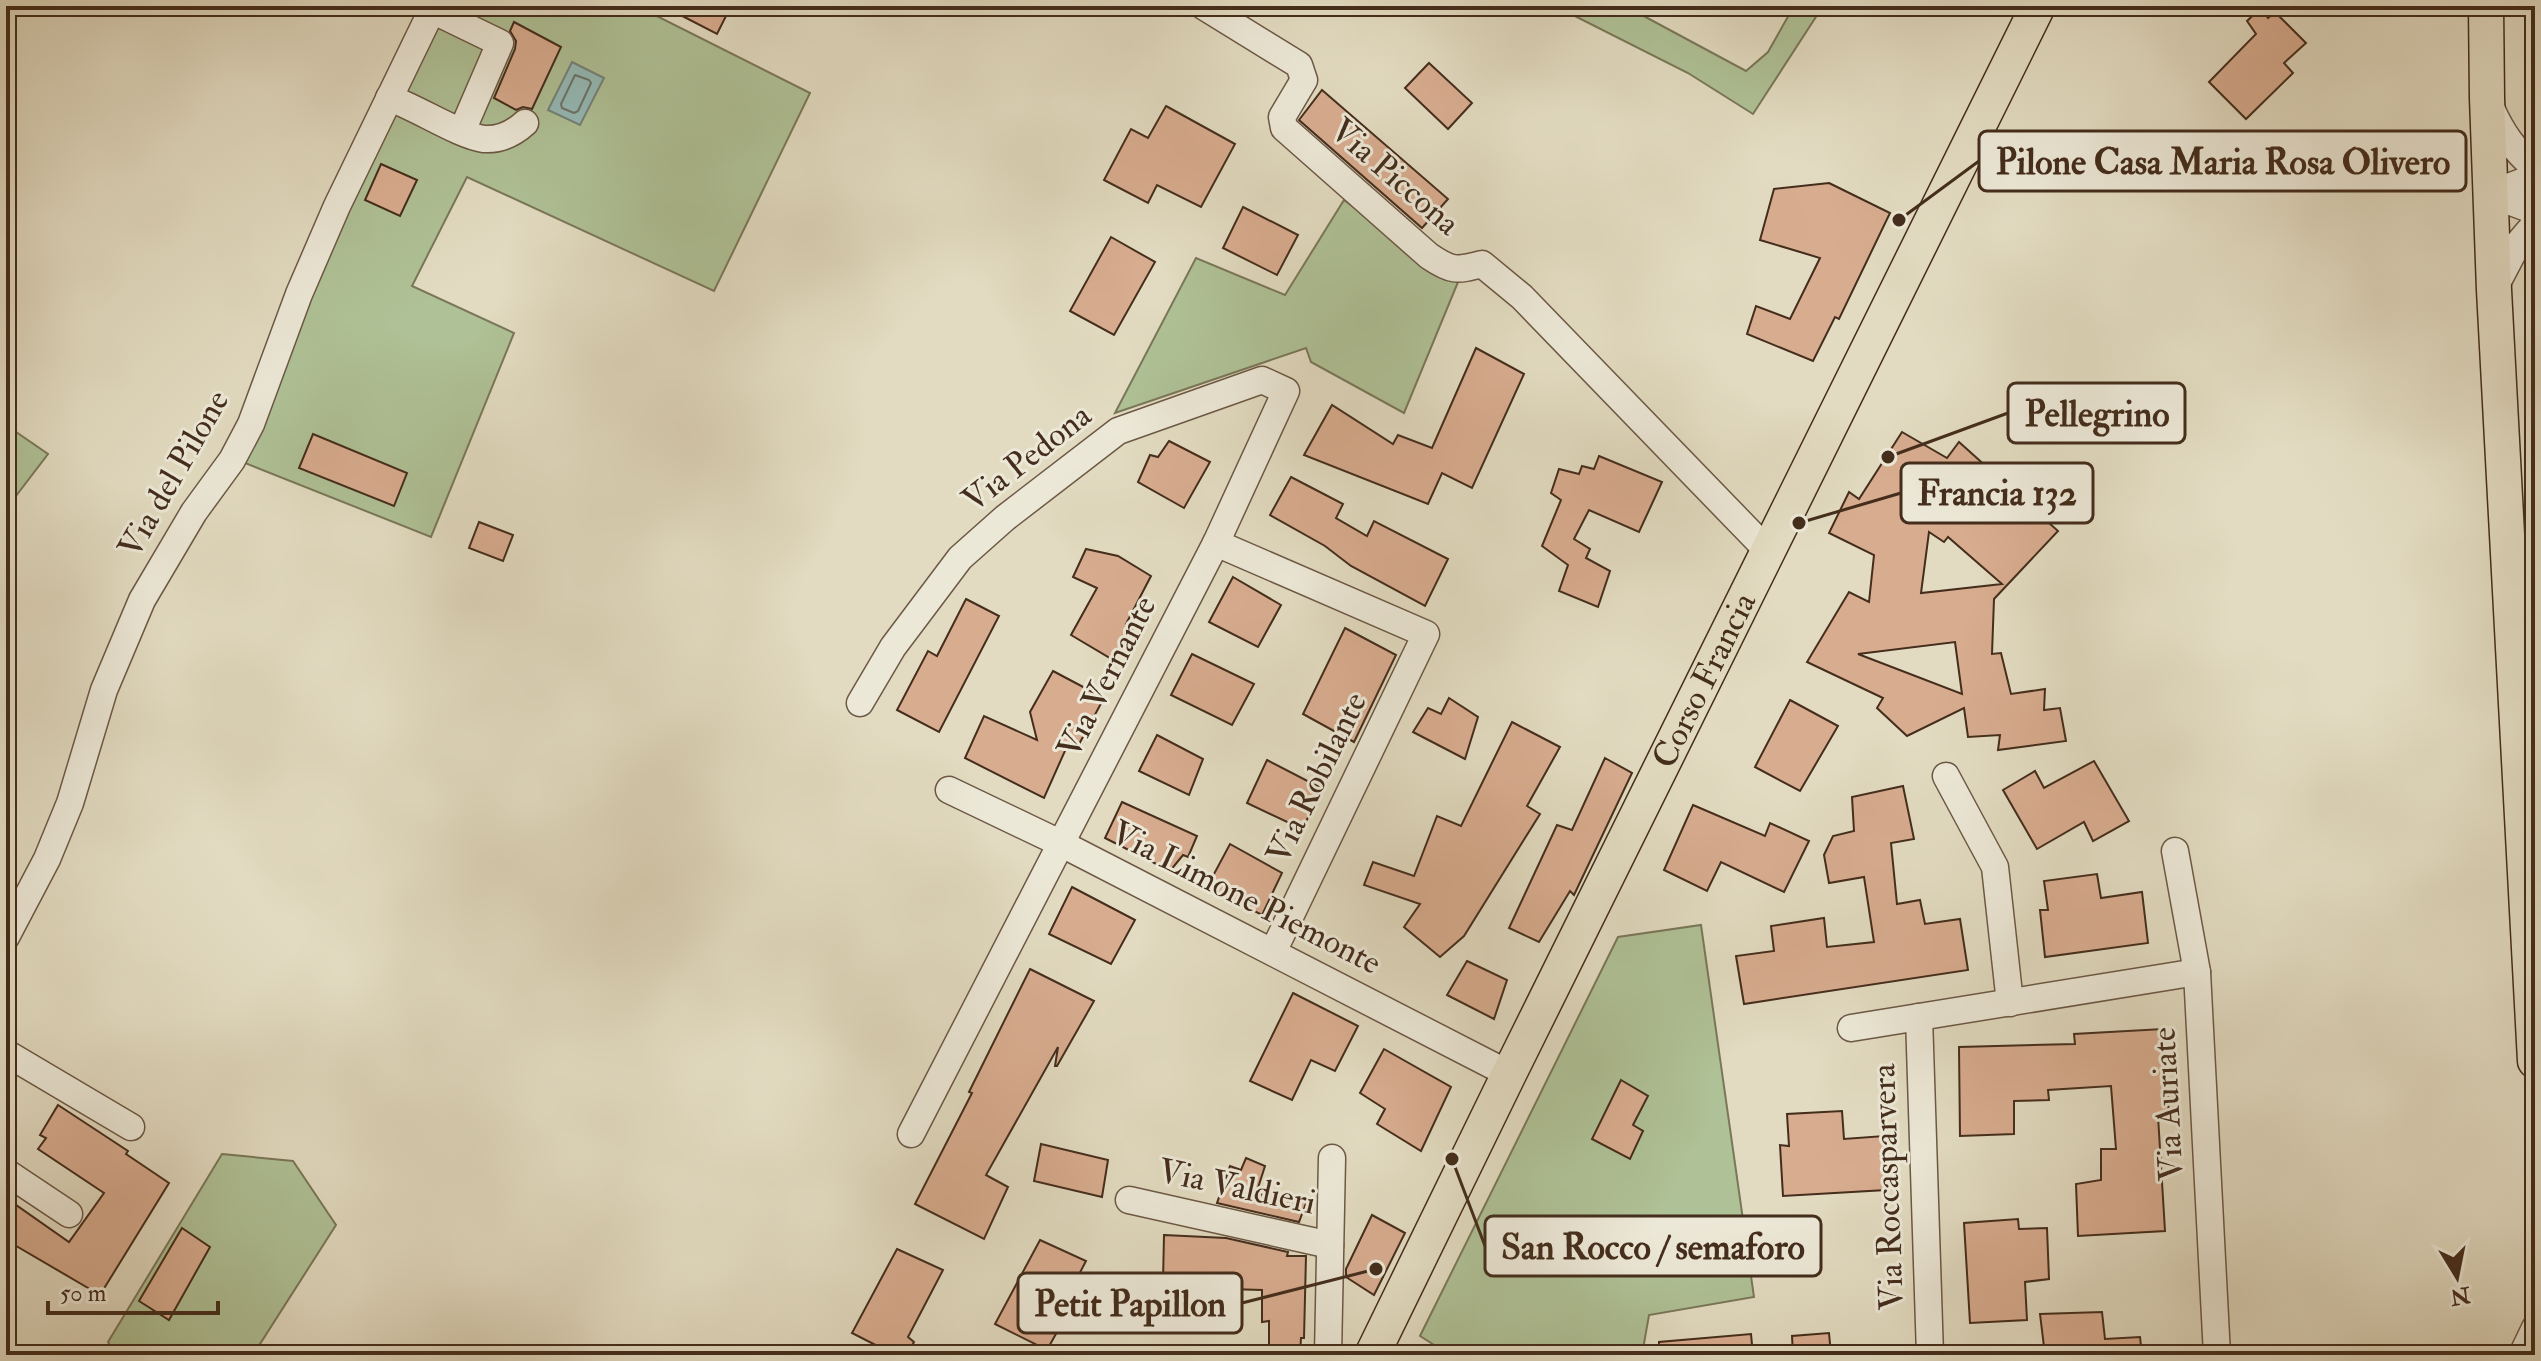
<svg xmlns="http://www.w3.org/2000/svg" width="2541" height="1361" font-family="'IM FELL Double Pica',serif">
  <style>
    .green { fill: #afc196; stroke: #7a7759; stroke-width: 2 }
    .water { fill: #95bab7; stroke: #758279; stroke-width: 2 }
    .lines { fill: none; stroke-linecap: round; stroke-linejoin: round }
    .shore { stroke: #6c746a; stroke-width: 2 }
    .building { fill: #d8ac8f; stroke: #442d1c; stroke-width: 2; fill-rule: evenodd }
    .minor-casing { stroke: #6c5845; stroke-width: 29 }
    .major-casing { stroke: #442d1c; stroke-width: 37 }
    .minor { stroke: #ece8d7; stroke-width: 26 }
    .major { stroke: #e2dbc1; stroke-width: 34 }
    .labels { text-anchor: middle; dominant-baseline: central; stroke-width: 6; stroke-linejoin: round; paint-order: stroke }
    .street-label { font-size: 34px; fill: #442d1c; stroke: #ece8d7 }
    .leader { fill: none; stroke: #442d1c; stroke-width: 3 }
    .callout-dot { fill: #442d1c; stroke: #ece8d7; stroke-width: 3 }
    .callout { fill: #ece8d7; stroke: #442d1c; stroke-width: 3 }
    .callout-label { font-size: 36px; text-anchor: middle; font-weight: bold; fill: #442d1c }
  </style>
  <rect width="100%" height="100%" fill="#e2dbc1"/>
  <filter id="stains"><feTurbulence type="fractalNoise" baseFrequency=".0025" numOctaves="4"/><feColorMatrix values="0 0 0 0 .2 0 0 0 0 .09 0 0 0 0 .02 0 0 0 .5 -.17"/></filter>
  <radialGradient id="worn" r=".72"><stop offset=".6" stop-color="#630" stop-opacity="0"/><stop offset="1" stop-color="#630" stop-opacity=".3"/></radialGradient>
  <g class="green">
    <polygon points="447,6 637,6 810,93 714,291 467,177 412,286 514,333 431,537 245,463 284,362 370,152"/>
    <polygon points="1555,6 1619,6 1640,14 1746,71 1768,52 1794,6 1823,6 1753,114 1688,73"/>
    <polygon points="1344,200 1458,282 1404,413 1311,362 1306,348 1115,413 1196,258 1285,295"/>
    <polygon points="6,425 48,454 6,509"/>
    <polygon points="1701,925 1754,1297 1649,1315 1642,1355 1450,1355 1420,1336 1618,937"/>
    <polygon points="222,1154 293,1161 336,1225 253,1355 116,1355 108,1342"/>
  </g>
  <polygon class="water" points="572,62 604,78 580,125 548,110"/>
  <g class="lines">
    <polygon class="shore" points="575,75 589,80 591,83 578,111 574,113 562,108 561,104"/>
  </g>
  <g class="building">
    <polygon points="663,6 731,6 717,34"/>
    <polygon points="2261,8 2268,18 2275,12 2306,43 2284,63 2293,73 2246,119 2209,82 2256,34 2247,21"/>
    <polygon points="514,22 561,47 532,109 523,107 516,110 494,98 515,49 516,41 510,31"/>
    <polygon points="1429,63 1472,103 1448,129 1405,88"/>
    <polygon points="1322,90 1448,199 1422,228 1299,120"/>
    <polygon points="1166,106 1235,144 1201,207 1157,185 1148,203 1104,180 1131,129 1148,138"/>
    <polygon points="381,164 417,180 400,216 365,200"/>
    <polygon points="1829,183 1890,213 1839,319 1835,317 1813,361 1747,334 1756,306 1790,319 1820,258 1760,240 1774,189"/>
    <polygon points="1243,207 1298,235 1277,275 1223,248"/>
    <polygon points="1111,237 1155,262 1114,335 1070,311"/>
    <polygon points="1476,348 1524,374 1472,488 1442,473 1428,504 1304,455 1332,405 1393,444 1398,435 1432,448"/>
    <path d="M1902,432L1947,458L1959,442L2058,531L1994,599L1992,654L2001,653L2011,694L2045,689L2044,710L2060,708L2066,741L1998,750L2000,735L1968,737L1964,708L1907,736L1877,708L1883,698L1807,662L1849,592L1869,602L1874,555L1829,533L1849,492L1859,499ZM1929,532L1944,542L1948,537L2002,584L1921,593ZM1955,642L1962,694L1858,654Z"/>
    <polygon points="313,434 407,473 394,506 299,468"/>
    <polygon points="1169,441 1210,462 1184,508 1138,482 1150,455 1158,457"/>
    <polygon points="1599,456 1662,482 1639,532 1589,510 1574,539 1590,549 1586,558 1610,571 1598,607 1559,591 1568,565 1542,546 1561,500 1551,493 1559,469 1579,474 1582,466 1594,469"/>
    <polygon points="1291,477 1343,504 1336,518 1367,536 1374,521 1448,559 1425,606 1351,566 1325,546 1270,515"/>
    <polygon points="479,522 513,535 503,561 469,548"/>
    <polygon points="1086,549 1118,556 1151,576 1126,624 1133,628 1115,661 1071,635 1097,588 1073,577"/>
    <polygon points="1233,577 1281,605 1258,647 1209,622"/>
    <polygon points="966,599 999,616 939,732 897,710 928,651 937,656"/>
    <polygon points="1345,628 1396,655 1354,742 1303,714"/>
    <polygon points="1192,654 1254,684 1232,725 1171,695"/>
    <polygon points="1053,671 1104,698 1077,748 1068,744 1044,798 965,758 984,716 1037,740 1030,712"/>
    <polygon points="1449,698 1478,717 1465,759 1413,732 1428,708 1441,714"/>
    <polygon points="1790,700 1838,726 1800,791 1755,767"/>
    <polygon points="1512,722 1560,747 1527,806 1540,814 1464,936 1440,957 1404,927 1420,904 1364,885 1373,862 1414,876 1437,816 1461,826"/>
    <polygon points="1157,735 1203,759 1189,795 1139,771"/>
    <polygon points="1605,758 1632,773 1574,895 1570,891 1539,942 1509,928 1557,825 1572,830"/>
    <polygon points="1267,760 1323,789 1302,829 1247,803"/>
    <polygon points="2094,761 2129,821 2093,841 2084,822 2037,849 2003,790 2035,771 2044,788"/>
    <polygon points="1903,786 1914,839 1891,843 1897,904 1920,900 1925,924 1960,919 1968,970 1744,1004 1736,956 1774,951 1771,926 1824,918 1827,947 1874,942 1864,877 1829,883 1824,855 1833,836 1854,831 1852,797"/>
    <polygon points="1122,802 1197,836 1188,857 1183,855 1170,871 1105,838"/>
    <polygon points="1693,805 1765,836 1770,823 1809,841 1784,892 1721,862 1707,891 1664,870"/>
    <polygon points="1230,844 1282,873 1262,915 1207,887"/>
    <polygon points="2097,874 2101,898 2142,892 2148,943 2045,957 2040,910 2048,910 2044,881"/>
    <polygon points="1072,887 1135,920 1111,964 1049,934"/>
    <polygon points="1467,961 1507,980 1494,1019 1447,995"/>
    <polygon points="1030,969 1094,1001 1057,1066 1055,1066 1058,1047 986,1175 1008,1187 984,1239 915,1204 972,1093 969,1092"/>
    <polygon points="1293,993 1358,1026 1335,1071 1311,1060 1292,1100 1250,1081"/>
    <polygon points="2163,1029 2169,1115 2158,1116 2165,1231 2078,1236 2076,1184 2101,1180 2101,1149 2116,1149 2111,1086 2048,1090 2049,1100 2014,1101 2014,1134 1960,1136 1959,1047 2075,1044 2074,1034"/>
    <polygon points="1384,1049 1451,1087 1421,1151 1377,1124 1385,1109 1360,1093"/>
    <polygon points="1621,1080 1648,1096 1633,1125 1643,1131 1630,1159 1592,1139"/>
    <polygon points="58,1105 128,1151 126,1154 169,1183 100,1295 6,1240 6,1198 69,1242 104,1193 38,1149 46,1138 40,1135"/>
    <polygon points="1842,1111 1844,1139 1884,1136 1886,1190 1783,1196 1780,1145 1789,1146 1787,1114"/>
    <polygon points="1041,1144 1108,1160 1102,1197 1034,1181"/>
    <polygon points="1246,1158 1265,1166 1256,1194 1308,1198 1299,1222 1217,1203 1230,1166 1241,1170"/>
    <polygon points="1372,1215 1405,1233 1374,1295 1346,1277 1346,1269"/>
    <polygon points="2018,1219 2019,1229 2047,1228 2049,1279 2025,1282 2027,1320 1970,1323 1964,1223"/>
    <polygon points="182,1228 210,1247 169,1320 139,1301"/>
    <polygon points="1164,1235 1226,1238 1288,1252 1287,1256 1306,1256 1304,1338 1301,1338 1300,1355 1269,1355 1269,1321 1262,1322 1262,1290 1228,1289 1229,1283 1163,1282"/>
    <polygon points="1040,1240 1086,1261 1051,1328 1057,1332 1047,1350 995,1324"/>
    <polygon points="897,1249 943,1270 908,1337 914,1342 907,1355 895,1355 852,1333"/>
    <polygon points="2102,1312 2105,1339 2140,1337 2142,1355 2045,1355 2040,1314"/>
    <polygon points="1829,1333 1831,1355 1793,1355 1792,1336"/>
    <polygon points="1751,1334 1753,1355 1659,1355 1659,1342"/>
  </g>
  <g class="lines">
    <defs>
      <g id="minor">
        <path d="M1203,6L1299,65L1304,80L1282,117L1284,128L1429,256C1451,271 1456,271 1482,264L1522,297L1767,550"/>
        <polyline points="432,10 500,43 462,131"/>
        <path d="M389,98C416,107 460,136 484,139C500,140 514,133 525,123"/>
        <path d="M2491,108C2502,133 2514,150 2535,168"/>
        <polyline points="2491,190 2503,192 2511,186 2535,177"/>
        <polyline points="2503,192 2511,202 2535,211"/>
        <polyline points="2495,287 2517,245 2535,224"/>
        <polyline points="1216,543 1426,634 1273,952"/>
        <polyline points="860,703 893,647 960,558 1005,518 1118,431 1262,380 1286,391 1216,543 911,1134"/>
        <polyline points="1946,776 1995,867 2010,1003"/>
        <polyline points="949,790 1062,844 1509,1074"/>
        <polyline points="2175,851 2197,972 2217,1355"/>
        <polyline points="6,937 47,859 70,803 104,690 142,600 194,512 232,460 251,424 299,294 337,206 434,6"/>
        <polyline points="1919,1017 1930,1355"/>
        <polyline points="1851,1028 2197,972"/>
        <polyline points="6,1053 131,1127"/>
        <polyline points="6,1172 69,1214"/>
        <polyline points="1129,1200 1330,1245"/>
        <polyline points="1328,1355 1332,1158"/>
        <polyline points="2522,1355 2535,1328"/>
      </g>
      <g id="major">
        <polyline points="2486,6 2487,98 2494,290 2535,1061"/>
        <path id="s1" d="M1372,1355L1509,1074L2038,6"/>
      </g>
    </defs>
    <use href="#minor" class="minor-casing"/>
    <use href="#major" class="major-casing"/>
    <use href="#minor" class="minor"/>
    <use href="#major" class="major"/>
  </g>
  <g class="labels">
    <g class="street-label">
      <text transform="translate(1395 177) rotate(41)">Via Piccona</text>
      <text transform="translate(1027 458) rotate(-38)">Via Pedona</text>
      <text transform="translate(174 474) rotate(-60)">Via del Pilone</text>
      <text transform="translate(1107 677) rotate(-63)">Via Vernante</text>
      <text stroke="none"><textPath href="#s1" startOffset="752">Corso Francia</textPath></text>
      <text transform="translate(1317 778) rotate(-64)">Via Robilante</text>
      <text transform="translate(1246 898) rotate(27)">Via Limone Piemonte</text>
      <text transform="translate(2168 1104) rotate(-93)">Via Auriate</text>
      <text transform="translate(1237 1187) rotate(12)">Via Valdieri</text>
      <text transform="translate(1888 1187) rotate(-92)">Via Roccasparvera</text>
    </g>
  </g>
  <path class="leader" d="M1899 220L1979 161M1888 457L2008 413M1799 523L1901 493M1452 1159L1485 1246M1376 1269L1242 1303"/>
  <g class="callout-dot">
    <circle cx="1899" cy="220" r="8"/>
    <circle cx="1888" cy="457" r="8"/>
    <circle cx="1799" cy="523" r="8"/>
    <circle cx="1452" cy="1159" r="8"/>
    <circle cx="1376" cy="1269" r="8"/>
  </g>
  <g class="callout">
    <rect x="1979" y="131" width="487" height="60" rx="8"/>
    <rect x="2008" y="383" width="177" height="60" rx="8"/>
    <rect x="1901" y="463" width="192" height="60" rx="8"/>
    <rect x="1485" y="1216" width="336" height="60" rx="8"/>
    <rect x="1018" y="1273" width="224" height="60" rx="8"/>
  </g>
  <g class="callout-label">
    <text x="2223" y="174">Pilone Casa Maria Rosa Olivero</text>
    <text x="2097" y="426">Pellegrino</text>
    <text x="1997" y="505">Francia 132</text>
    <text x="1653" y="1259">San Rocco / semaforo</text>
    <text x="1130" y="1316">Petit Papillon</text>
  </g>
  <rect width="2541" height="1361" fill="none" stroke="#e2dbc1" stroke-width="32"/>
  <rect x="8" y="8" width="2525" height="1345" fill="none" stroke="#442d1c" stroke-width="4"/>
  <rect x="16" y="16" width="2509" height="1329" fill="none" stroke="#442d1c" stroke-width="2"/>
  <g transform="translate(2457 1277) rotate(170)" stroke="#ece8d7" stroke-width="6" paint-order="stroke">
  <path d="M0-6L14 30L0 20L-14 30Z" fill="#442d1c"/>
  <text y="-12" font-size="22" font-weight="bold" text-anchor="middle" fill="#442d1c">N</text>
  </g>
  <path d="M48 1301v12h170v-12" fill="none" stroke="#442d1c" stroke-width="4"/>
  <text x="60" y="1301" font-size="24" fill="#442d1c" stroke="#ece8d7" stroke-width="6" paint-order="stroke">50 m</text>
  <rect width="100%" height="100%" filter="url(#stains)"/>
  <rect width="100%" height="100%" fill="url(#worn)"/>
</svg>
